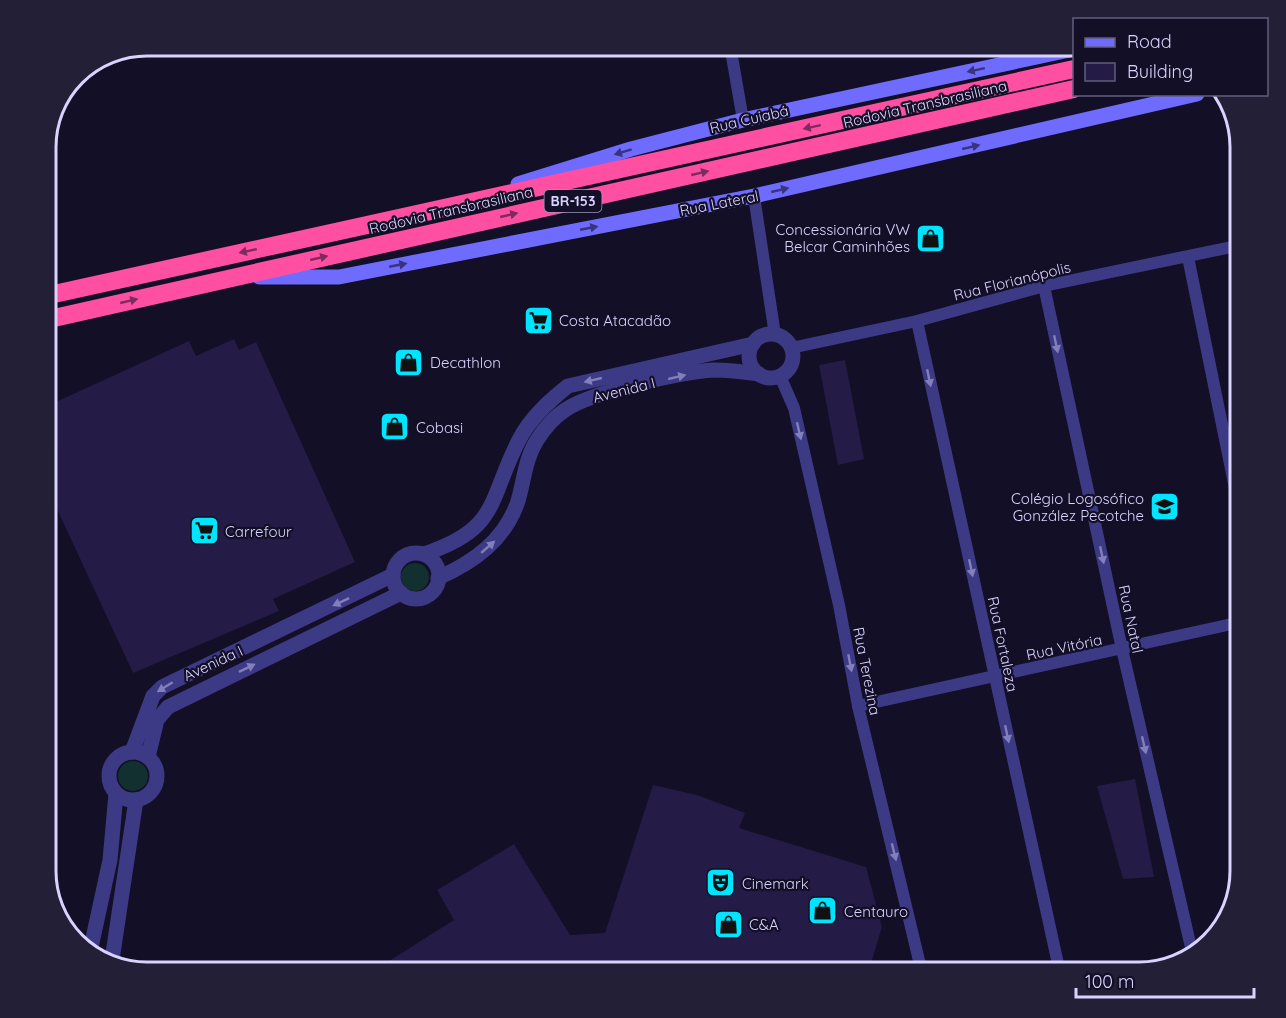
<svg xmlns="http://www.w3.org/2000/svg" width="1286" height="1018" font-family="Quicksand,sans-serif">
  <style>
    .green { fill: #12302f }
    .building { fill: #241b47 }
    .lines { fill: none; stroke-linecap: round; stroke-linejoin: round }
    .minor { stroke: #3d3a85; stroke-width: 12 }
    .tertiary { stroke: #3d3a85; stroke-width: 15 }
    .secondary { stroke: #6f6bff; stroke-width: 15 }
    .motorway { stroke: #ff4fa3; stroke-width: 18 }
    .oneway { fill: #38347d }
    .oneway2 { fill: #7d2c5e }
    .oneway3 { fill: #837fbc }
    .labels { text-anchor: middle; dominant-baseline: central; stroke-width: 4.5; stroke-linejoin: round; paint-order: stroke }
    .shield { fill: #130f26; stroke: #9e99be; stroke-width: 1.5 }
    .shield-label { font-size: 14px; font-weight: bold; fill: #d9d4ff }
    .street-label { font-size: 15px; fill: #d9d4ff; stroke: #130f26 }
    .poi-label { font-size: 15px; fill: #d9d4ff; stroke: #130f26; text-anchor: start }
    .rim { fill: none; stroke: #d9d4ff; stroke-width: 3 }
  </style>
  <rect width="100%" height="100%" fill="#130f26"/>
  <g class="green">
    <circle cx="415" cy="577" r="14"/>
    <circle cx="133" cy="776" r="15"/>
  </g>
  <g class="building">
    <polygon points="234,339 239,350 256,342 355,562 273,599 279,611 133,673 45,483 45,407 189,341 196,356"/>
    <polygon points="845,360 864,459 838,465 819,365"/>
    <polygon points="1135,779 1154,877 1123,879 1097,786"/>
    <polygon points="653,785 697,795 745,813 739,828 866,867 882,927 868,973 734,973 709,966 707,973 370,973 454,920 437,890 514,844 570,935 605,933"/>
  </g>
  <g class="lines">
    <g class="minor">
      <polyline points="730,45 743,120"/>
      <polyline points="754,196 775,335"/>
      <polyline points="1188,257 1241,518"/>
      <polyline points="1044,286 1122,649 1193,956"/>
      <polyline points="917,321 1060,973"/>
      <polyline points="791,348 917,321 1044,286 1241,245"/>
      <polyline points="780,376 794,408 839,605 858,706 922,973"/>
      <polyline points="858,706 1241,622"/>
    </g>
    <g class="tertiary">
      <circle cx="771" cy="356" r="22"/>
      <circle cx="416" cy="576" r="23"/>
      <path d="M424,554C500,529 488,500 519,440C530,418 549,401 568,386L753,344"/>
      <path d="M438,578C474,562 505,540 518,501C524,481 525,459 537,440C544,429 553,418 565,410C591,392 681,372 714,370C729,370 744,372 759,374"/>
      <circle cx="133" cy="776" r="24"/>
      <polyline points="132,752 153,696 162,687 393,575"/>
      <polyline points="148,757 157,720 168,707 401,593"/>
      <polyline points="90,952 110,860 116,794"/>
      <polyline points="112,960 136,800"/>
    </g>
    <g class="secondary">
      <polyline points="518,184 631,149 743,120 1074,49"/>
      <polyline points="259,277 339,277 754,196 1197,94"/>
    </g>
    <g class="motorway">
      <polyline points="45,296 1074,69"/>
      <polyline points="45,320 1074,89"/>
    </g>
  </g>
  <defs><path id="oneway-solid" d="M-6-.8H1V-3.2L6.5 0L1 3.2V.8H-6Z" transform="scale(1.5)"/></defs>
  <g class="oneway">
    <use href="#oneway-solid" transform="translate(976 70) rotate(168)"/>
    <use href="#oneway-solid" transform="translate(971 147) rotate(-13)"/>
    <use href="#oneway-solid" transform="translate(623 152) rotate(163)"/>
    <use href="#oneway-solid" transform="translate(780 190) rotate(-13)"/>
    <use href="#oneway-solid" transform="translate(589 228) rotate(-11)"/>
    <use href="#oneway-solid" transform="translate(398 265) rotate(-11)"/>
  </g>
  <g class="oneway2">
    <use href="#oneway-solid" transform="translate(812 127) rotate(168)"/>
    <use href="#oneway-solid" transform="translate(700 173) rotate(-13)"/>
    <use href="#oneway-solid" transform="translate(509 215) rotate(-13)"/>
    <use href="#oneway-solid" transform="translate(248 251) rotate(168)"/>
    <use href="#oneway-solid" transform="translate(319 258) rotate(-13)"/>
    <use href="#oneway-solid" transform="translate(129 301) rotate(-13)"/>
  </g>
  <g class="oneway3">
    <use href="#oneway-solid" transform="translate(1056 344) rotate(78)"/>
    <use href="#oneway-solid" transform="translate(677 377) rotate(-13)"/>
    <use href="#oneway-solid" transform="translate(929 378) rotate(78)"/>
    <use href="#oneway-solid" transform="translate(593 380) rotate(167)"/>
    <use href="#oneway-solid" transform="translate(799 431) rotate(77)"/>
    <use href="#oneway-solid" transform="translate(488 547) rotate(-41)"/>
    <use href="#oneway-solid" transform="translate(1102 555) rotate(78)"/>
    <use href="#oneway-solid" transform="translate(971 568) rotate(78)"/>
    <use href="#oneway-solid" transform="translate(341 602) rotate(155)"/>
    <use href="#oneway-solid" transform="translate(850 663) rotate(79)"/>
    <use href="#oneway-solid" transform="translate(247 668) rotate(-26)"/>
    <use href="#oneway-solid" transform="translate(165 687) rotate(148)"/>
    <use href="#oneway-solid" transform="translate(1007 734) rotate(78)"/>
    <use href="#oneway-solid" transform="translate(1144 745) rotate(77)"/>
    <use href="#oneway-solid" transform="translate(894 852) rotate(76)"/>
  </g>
  <defs>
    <symbol id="shop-square" viewBox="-11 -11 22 22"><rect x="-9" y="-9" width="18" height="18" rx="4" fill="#00e5ff" stroke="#130f26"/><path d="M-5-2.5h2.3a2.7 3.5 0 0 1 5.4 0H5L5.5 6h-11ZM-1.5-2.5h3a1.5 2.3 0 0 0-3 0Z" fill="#111"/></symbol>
    <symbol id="supermarket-square" viewBox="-11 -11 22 22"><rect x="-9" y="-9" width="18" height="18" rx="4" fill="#00e5ff" stroke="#130f26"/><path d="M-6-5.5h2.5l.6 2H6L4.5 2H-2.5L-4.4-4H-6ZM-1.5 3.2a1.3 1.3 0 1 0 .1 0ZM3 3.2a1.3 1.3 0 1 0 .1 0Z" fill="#111"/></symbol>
    <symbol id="school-square" viewBox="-11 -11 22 22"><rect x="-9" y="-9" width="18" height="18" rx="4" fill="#00e5ff" stroke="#130f26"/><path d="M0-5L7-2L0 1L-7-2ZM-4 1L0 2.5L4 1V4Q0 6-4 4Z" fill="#111"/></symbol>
    <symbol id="theatre-square" viewBox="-11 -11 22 22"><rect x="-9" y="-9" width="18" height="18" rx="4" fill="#00e5ff" stroke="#130f26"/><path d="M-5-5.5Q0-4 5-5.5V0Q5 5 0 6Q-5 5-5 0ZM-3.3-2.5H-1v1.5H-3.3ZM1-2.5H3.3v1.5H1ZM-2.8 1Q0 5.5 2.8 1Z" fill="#111"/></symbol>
  </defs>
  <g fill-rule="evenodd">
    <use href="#shop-square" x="914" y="222" width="33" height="33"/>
    <use href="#supermarket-square" x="522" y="304" width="33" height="33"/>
    <use href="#shop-square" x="392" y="346" width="33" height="33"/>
    <use href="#shop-square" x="378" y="410" width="33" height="33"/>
    <use href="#school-square" x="1148" y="490" width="33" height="33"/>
    <use href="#supermarket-square" x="188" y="514" width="33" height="33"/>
    <use href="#theatre-square" x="704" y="866" width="33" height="33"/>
    <use href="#shop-square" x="806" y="894" width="33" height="33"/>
    <use href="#shop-square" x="712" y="908" width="33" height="33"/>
  </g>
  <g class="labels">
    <rect class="shield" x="544.5" y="190" width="57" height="22" rx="4.5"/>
    <g class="shield-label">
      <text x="573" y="201">BR-153</text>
    </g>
    <g class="street-label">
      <text transform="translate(925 104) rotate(-13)">Rodovia Transbrasiliana</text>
      <text transform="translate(749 119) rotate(-13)">Rua Cuiabá</text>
      <text transform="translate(719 203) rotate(-11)">Rua Lateral</text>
      <text transform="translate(451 210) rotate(-13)">Rodovia Transbrasiliana</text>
      <text transform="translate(1012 281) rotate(-14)">Rua Florianópolis</text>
      <text transform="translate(624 390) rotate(-14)">Avenida I</text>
      <text transform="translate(1131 619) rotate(78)">Rua Natal</text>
      <text transform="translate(1003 644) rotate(78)">Rua Fortaleza</text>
      <text transform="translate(1064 647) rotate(-12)">Rua Vitória</text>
      <text transform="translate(213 663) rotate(-25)">Avenida I</text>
      <text transform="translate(867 671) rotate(79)">Rua Terezina</text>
    </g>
    <g class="poi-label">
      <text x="910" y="229" text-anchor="end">Concessionária VW<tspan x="910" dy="17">Belcar Caminhões</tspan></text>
      <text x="559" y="320">Costa Atacadão</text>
      <text x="430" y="362">Decathlon</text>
      <text x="416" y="427">Cobasi</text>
      <text x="1144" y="498" text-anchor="end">Colégio Logosófico<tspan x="1144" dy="17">González Pecotche</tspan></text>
      <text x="225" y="531">Carrefour</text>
      <text x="742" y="883">Cinemark</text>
      <text x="844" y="911">Centauro</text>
      <text x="749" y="924">C&amp;A</text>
    </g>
  </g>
  <path d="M0 0H1286V1018H0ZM147 56H1139A91 91 0 0 1 1230 147V871A91 91 0 0 1 1139 962H147A91 91 0 0 1 56 871V147A91 91 0 0 1 147 56Z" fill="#231f37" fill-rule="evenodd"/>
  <path class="rim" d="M147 56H1139A91 91 0 0 1 1230 147V871A91 91 0 0 1 1139 962H147A91 91 0 0 1 56 871V147A91 91 0 0 1 147 56Z"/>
  <rect x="1073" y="18" width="195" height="78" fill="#130f26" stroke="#625e7d" stroke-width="1.5"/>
  <rect x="1085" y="38" width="30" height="9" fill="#6f6bff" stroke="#625e7d" stroke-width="1.5"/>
  <text x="1127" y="48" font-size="18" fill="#d9d4ff">Road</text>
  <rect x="1085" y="63" width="30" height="18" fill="#241b47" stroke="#625e7d" stroke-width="1.5"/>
  <text x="1127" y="78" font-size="18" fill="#d9d4ff">Building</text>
  <path d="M1076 988v9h178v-9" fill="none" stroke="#d9d4ff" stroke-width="3"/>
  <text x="1085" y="988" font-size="18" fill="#d9d4ff" stroke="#130f26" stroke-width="4.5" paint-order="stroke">100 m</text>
</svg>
